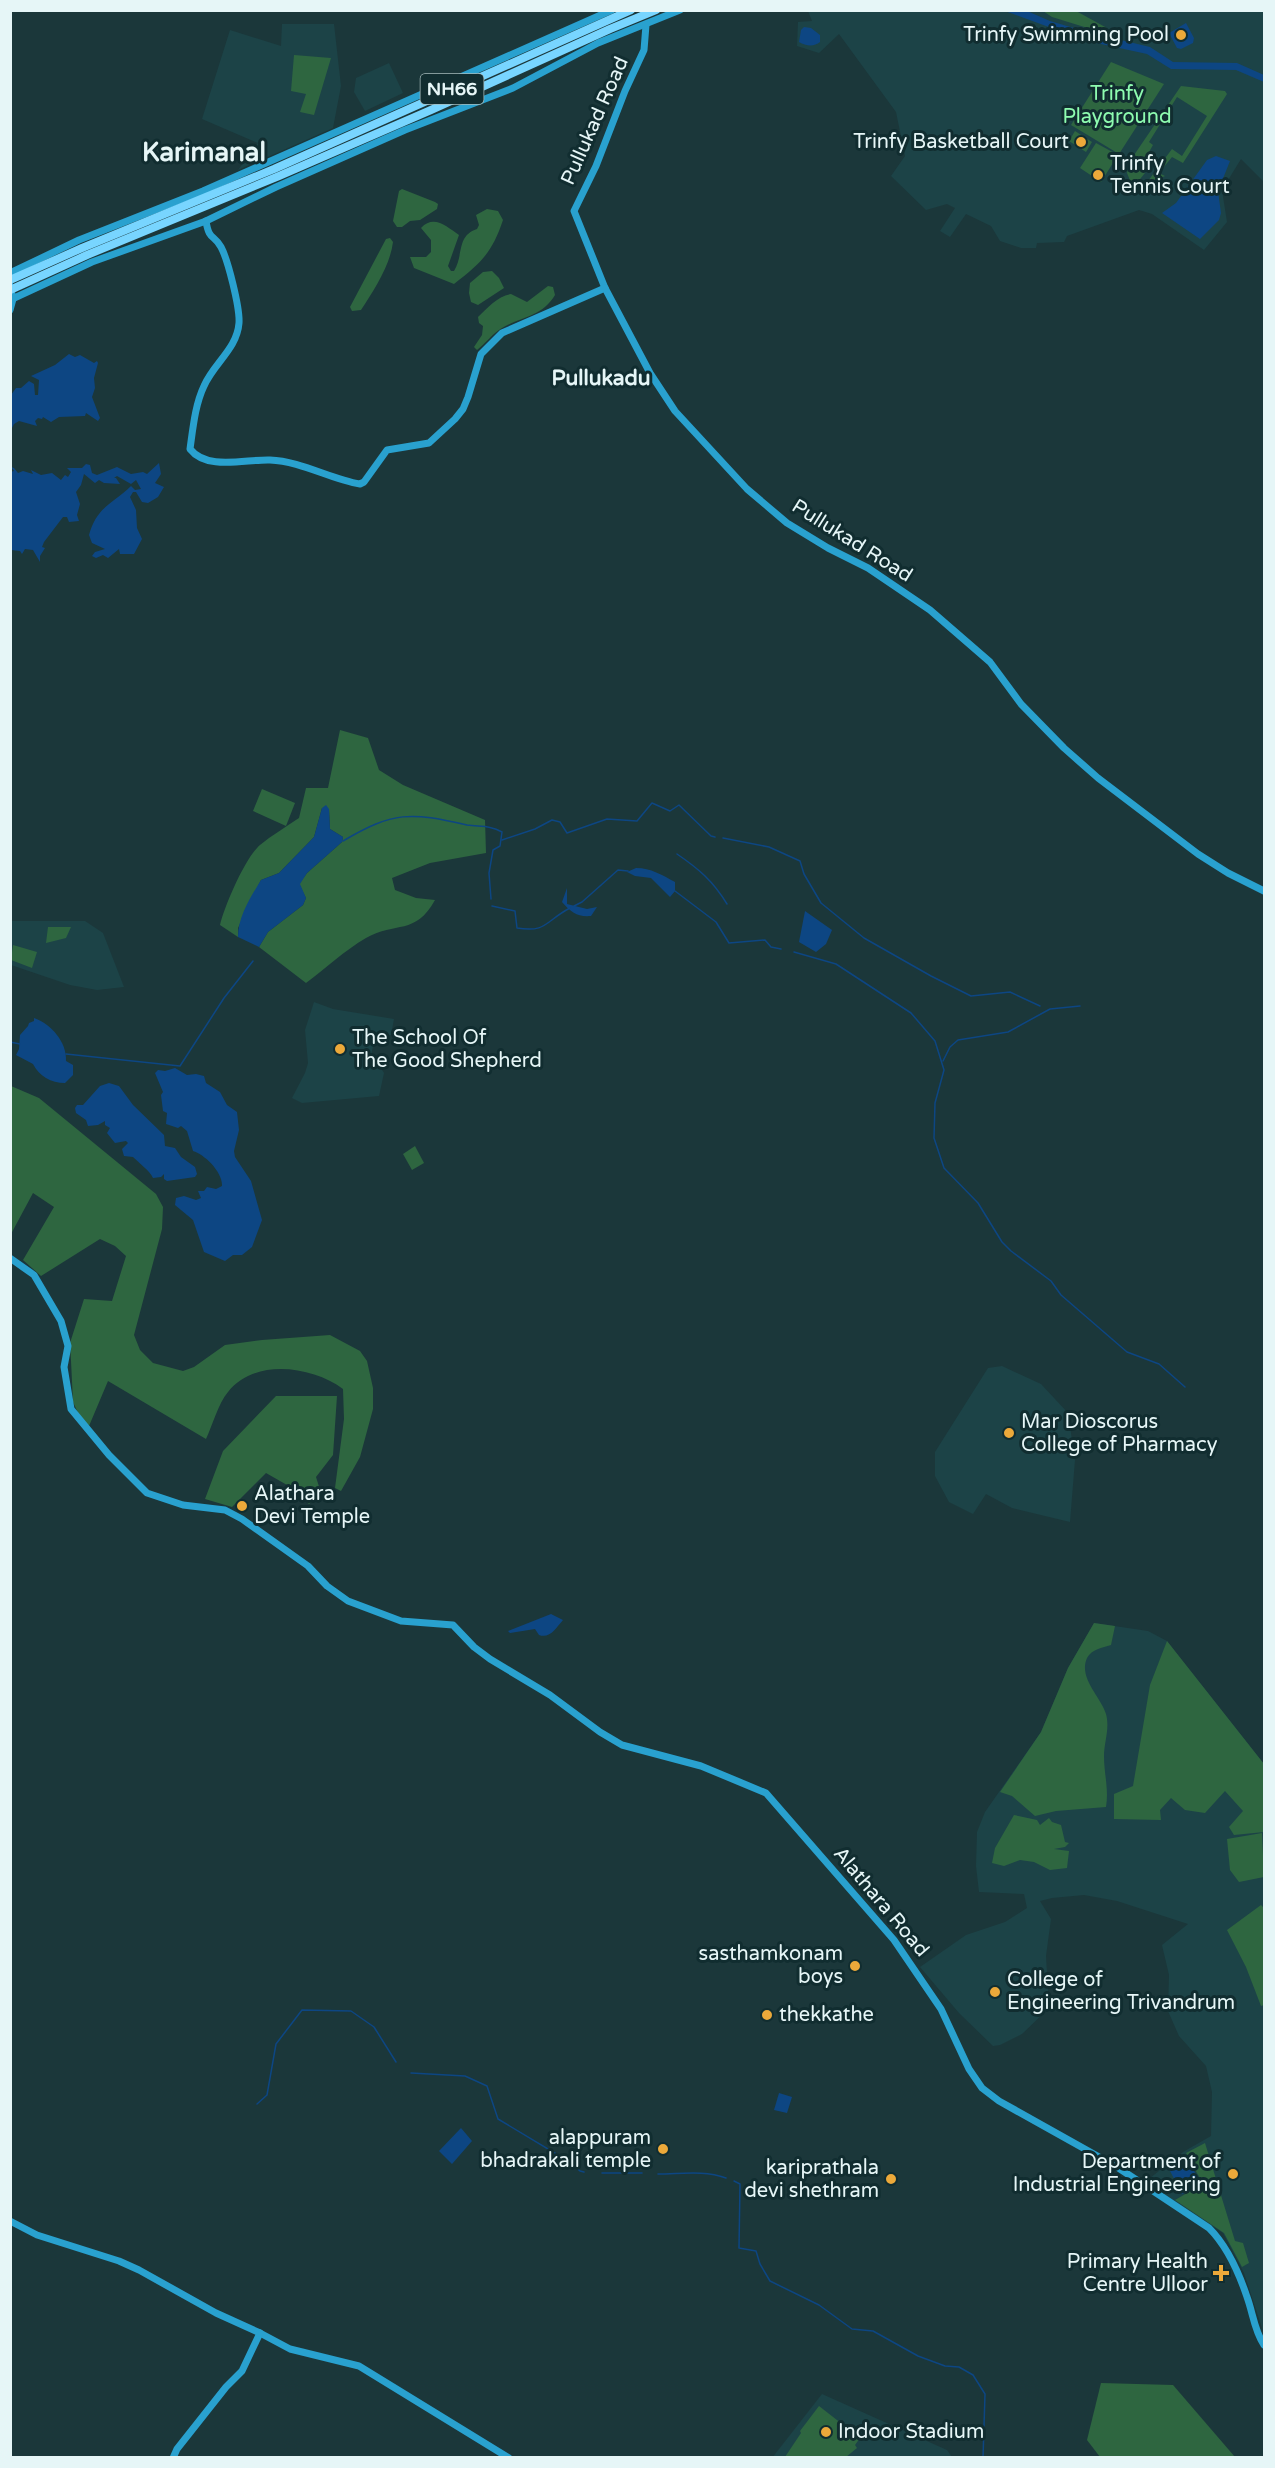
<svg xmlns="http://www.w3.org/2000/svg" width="1275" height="2468" font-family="'Varela Round',sans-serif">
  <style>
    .built { fill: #1c4347 }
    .green { fill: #2e6640 }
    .water { fill: #0d4683 }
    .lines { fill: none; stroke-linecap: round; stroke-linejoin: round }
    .stream { stroke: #0d4683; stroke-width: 1.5 }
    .secondary { stroke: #29a1cf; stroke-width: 7 }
    .highway { stroke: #78d5ff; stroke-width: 8 }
    .poi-dot { fill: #eca93a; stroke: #112d30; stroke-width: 2 }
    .labels { text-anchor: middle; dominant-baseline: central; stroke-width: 6; stroke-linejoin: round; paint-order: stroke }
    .shield { fill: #112d30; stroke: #a6babb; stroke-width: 1.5 }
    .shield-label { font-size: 18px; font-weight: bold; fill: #e6f6f7 }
    .poi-label { font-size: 20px; fill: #e6f6f7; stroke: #112d30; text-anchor: end }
    .park-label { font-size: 20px; fill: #8efcb0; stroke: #112d30 }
    .street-label { font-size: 20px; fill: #e6f6f7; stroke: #112d30 }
    .neighbourhood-label { font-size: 21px; font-weight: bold; fill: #e6f6f7; stroke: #112d30 }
    .district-label { font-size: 26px; font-weight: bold; fill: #e6f6f7; stroke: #112d30 }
  </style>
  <rect width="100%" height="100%" fill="#1b373a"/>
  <g class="built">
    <polygon points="808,11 1264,11 1264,182 1241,159 1222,190 1227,222 1204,250 1152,214 1139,210 1067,236 1064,242 1037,243 1036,248 1021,248 1000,241 991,226 966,214 950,237 940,231 955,208 947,204 926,210 891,176 905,156 896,112 839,34 819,53 797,46 798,22 812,21"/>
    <polygon points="282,24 334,24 341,86 333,128 238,170 258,143 202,119 230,30 281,46"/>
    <polygon points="389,63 403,93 365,111 354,92 356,78"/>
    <polygon points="11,921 85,921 103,933 124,987 97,990 70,985 11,965"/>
    <polygon points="314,1002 333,1009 394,1019 391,1035 375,1036 369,1066 379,1065 384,1073 379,1096 302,1103 292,1098 305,1073 308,1063 305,1030"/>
    <polygon points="1002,1366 1041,1384 1068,1413 1075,1460 1070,1522 1012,1508 986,1494 973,1514 949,1502 935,1476 935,1452 988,1368"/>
    <polygon points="1094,1623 1148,1631 1167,1641 1264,1764 1264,2334 1244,2273 1223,2233 1145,2182 1183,2152 1211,2136 1212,2092 1206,2066 1179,2036 1168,2011 1169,1975 1162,1945 1188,1924 1117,1901 1084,1895 1052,1898 1040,1901 1051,1919 1046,1956 1049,2008 1022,2034 1000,2045 993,2046 959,2013 920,1967 966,1935 1005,1922 1027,1908 1024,1894 979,1892 976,1866 977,1832 985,1812 1041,1732 1068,1668"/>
    <polygon points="822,2394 947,2450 952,2457 772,2458"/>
  </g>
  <g class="green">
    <polygon points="1043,11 1076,11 1107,28 1107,34 1052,17"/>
    <polygon points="294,55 331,58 314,115 300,112 306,94 291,91"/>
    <polygon points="1111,62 1164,84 1119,154 1071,125"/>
    <polygon points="1181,86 1225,91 1227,94 1183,163 1172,157 1159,173 1165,176 1146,185 1148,189 1142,189 1172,149 1182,156 1207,116 1177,97 1149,142 1153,145 1149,152 1151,153 1141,170 1145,173 1136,184 1131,183 1127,173 1130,161"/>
    <polygon points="1075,131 1092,142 1086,152 1069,141"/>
    <polygon points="1096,143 1118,155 1101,182 1080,168"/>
    <polygon points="402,189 435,202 438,204 437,209 420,220 410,221 402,227 397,227 393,221 399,191"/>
    <path d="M487,209L498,211L503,220C492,253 481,263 454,284L414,268L410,257H426L431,252V240L421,228C434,214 447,227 459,235L448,266L451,271H454C464,255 456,236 477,229L479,225L476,215Z"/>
    <path d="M390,238L393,242C390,266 374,290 361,310L352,311L350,307L386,239Z"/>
    <polygon points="492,271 499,278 504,288 478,305 471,302 469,293 470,283 483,272"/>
    <path d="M548,286L553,287L555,295C542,317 522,316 502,328C493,333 485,344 477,350L474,347L482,335L483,326L479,323L478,317C487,308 498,296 511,294L527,302Z"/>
    <path d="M340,730L368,738L379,770L403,785L485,820L486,853L430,863L392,878L395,890L416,898L435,900C415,936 396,921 366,938C345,950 325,969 306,983L259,947L268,932L303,905L306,898L299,884L307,873L342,842L343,837L330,829L329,810L322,808L314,837L279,873L261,880L238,928V937L220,925C225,905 245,858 260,845C272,835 286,827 299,818L306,788H328Z"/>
    <polygon points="262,789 295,803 286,826 253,811"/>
    <polygon points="48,927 71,927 66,938 46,943"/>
    <polygon points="13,945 37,952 32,968 11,960"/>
    <path d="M11,1086L39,1098L156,1194L163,1207L162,1229L134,1335L140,1350L153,1363L183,1371L194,1367L225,1345L262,1340L330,1335L360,1351L367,1361L373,1388V1409L360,1457L341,1491L335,1488L344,1419L343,1389C312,1366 254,1358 228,1392C218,1404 213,1424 206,1439L108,1381L89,1426L80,1417L73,1402L71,1361L70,1343L84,1299L112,1301L126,1256L115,1246L100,1239L41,1276L23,1260L54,1207L33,1193L11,1234Z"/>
    <polygon points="415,1146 424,1163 412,1170 403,1154"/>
    <polygon points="276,1396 337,1396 333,1455 316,1477 321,1493 309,1504 294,1489 266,1473 232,1507 205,1499 223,1451"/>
    <path d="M1094,1623L1115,1626L1111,1645C1102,1648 1092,1649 1087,1658C1078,1678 1101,1697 1106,1714C1110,1729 1104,1742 1104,1756C1104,1774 1109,1789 1106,1807L1056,1811L1035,1816L1012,1796L1000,1792L1041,1732L1068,1668Z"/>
    <polygon points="1167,1641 1264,1764 1264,1832 1234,1835 1229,1827 1243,1811 1225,1791 1205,1813 1185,1810 1171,1798 1160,1810 1161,1820 1114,1819 1114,1794 1133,1786 1150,1685"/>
    <polygon points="1014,1815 1037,1820 1040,1825 1049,1818 1052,1822 1061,1825 1065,1842 1069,1843 1065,1847 1054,1849 1069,1851 1067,1868 1050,1870 1034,1862 1020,1860 1004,1866 992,1863 995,1848"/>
    <polygon points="1262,1833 1264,1877 1239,1882 1230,1870 1227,1839"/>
    <polygon points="1261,1905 1264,1908 1264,2005 1261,2006 1246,1967 1227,1930"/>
    <polygon points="1205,2143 1235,2241 1243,2243 1249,2263 1242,2267 1224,2233 1175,2200 1203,2184 1186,2153"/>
    <polygon points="1101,2383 1173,2385 1235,2457 1100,2457 1087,2440"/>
    <polygon points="819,2406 860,2438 855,2445 857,2448 846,2457 785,2457 801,2433 800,2431"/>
  </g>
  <g class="water">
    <polygon points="1005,11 1027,11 1050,21 1084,31 1150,47 1173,62 1237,63 1264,75 1264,82 1236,70 1171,69 1147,54 1087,41"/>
    <polygon points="1186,23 1194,38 1193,43 1181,49 1177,48 1169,33"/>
    <path d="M804,27L811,28L820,35V42C814,47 806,46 799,42L801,30Z"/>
    <polygon points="1216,156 1230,161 1218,191 1221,213 1219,220 1200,239 1162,213 1176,203 1207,160"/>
    <polygon points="69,354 75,357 80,355 94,363 97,361 98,363 94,378 95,388 92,397 100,418 98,421 86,413 85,416 59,417 51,422 43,417 42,419 38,418 35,421 37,426 19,421 14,424 12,428 11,395 16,388 21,388 29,381 34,384 35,395 38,395 39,380 31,376 55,365"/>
    <path d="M159,463L161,474L155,483L164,487L158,497L148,503L142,502L136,492H133L130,497L136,510L137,528L142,539L134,554H120L119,549L108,558L103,555L96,558L92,556L95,552L105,549L92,543L89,535C97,506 113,504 131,486L135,490L141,489L136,480L131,484L117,476L114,478H116L120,484L104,483L99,480L95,483L84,474L81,485L76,492L80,504L77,515L79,521L69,522L67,517H63L44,542L42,547L45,548L40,556V562L33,550L25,549L22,554L20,551L11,550L10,472L14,471L11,467L14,468L18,473L23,471L33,474L31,470L41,475L52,473L61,480L65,475L68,477L71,472L67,468H82L86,464L90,465L92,473L97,475L117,467L131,474L143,472L147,474Z"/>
    <path d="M326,805L329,809L330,829L343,837L342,842L307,873L300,884L306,898L303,905L268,932L259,947L238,937C238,916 251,897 261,880L279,873L314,837L322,808Z"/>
    <path d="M636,868C651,868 662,875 675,882V891L670,897L651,878L635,876L627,872Z"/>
    <path d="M567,888V904L587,909L597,907L591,916C577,917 572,913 562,902Z"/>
    <polygon points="805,911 832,930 826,944 816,952 799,942"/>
    <path d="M34,1018C51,1024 67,1042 66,1061L73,1065V1075L65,1083C51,1083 39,1076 33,1064L16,1055L19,1049L20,1035L28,1026L29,1023L34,1021Z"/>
    <path d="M175,1068L187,1075L196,1074L204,1076L206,1083L220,1092L227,1105L237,1112L239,1130L234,1151L235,1157L251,1181L262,1220L252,1247L242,1255H233L225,1261L204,1252L193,1220L175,1205L176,1198L184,1196L196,1200L201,1198L198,1191H204L207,1187L216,1189L222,1186C223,1172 204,1154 193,1151L187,1131L181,1126L178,1128L166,1124L167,1113L163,1111L161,1095L163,1092L155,1073L158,1070L165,1071Z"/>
    <path d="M109,1083L119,1086L133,1105L164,1135L165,1146L175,1148L181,1157L195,1167L197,1174L195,1177L167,1181L164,1179V1174L161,1177L153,1178C150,1171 139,1163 133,1157L124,1156L122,1149L128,1143L126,1141L115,1143L107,1133L110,1128L105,1125V1121L98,1125L88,1126L86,1120L76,1113L75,1108L77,1105H83L100,1086Z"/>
    <path d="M551,1614L563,1620C556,1628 550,1639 539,1635L535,1629L510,1633L508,1631Z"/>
    <polygon points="779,2093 792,2097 787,2113 774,2110"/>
    <polygon points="461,2128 472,2141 452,2164 439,2151"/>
    <polygon points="1187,2158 1201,2184 1182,2194 1169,2169"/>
  </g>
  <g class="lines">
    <g class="stream">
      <polyline points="723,838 769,847 800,861 804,874 821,903 864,938 931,976 971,996 1010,992 1040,1006"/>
      <polyline points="502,840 535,829 552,820 560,822 567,833 607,819 637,821 652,803 670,811 679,805 711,836 715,837"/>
      <path d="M343,841C394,811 410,812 467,825C480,827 490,825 502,832L500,846L493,850L489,873L491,899"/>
      <path d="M677,854C699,869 713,881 727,904"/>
      <polyline points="675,891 716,922 729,943 765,940 771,947 781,949"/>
      <path d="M492,906L515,911L517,928C547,933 545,921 570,908"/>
      <polyline points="574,906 582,902 618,870 628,871"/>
      <polyline points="794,952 836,964 911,1013 935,1041 944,1070 935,1103 934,1138 944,1168 978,1203 1002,1242 1011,1251 1051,1281 1061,1295 1127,1352 1159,1364 1185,1387"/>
      <polyline points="10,1042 20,1044"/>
      <polyline points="66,1054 180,1066 224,998 253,961"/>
      <polyline points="943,1061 950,1047 958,1040 1008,1032 1050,1009 1080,1006"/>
      <polyline points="411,2073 465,2076 487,2086 498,2119 568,2161 580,2171 584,2172"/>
      <polyline points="257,2104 267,2095 276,2044 302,2010 351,2011 374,2027 396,2062"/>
      <polyline points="602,2173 642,2173"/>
      <path d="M658,2174C681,2174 704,2170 726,2178"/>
      <polyline points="734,2181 740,2184 739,2248 756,2251 760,2264 770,2281 819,2305 852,2329 873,2331 918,2356 945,2366 959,2367 973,2375 985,2394 983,2458"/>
    </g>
    <g class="secondary">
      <polyline points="646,25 644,50 625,91 596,166 574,211 605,288 650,373 675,411 747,489 787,523 828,548 868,568 930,610 990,662 1021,704 1064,748 1098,778 1198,854 1228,873 1264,891"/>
      <path d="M206,221C209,241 214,234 221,247C228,260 240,308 239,323C237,349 214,363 204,386C195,405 193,428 190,449C207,471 246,459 270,460C301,461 330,479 360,484L364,482L387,450L429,443L455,419L463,409L468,397L481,354L502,333L605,288"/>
      <polyline points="10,273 79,240 203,191 612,10"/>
      <polyline points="10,285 13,299 10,310"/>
      <polyline points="10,300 92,262 206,221 276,187 405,130 513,88 598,43 680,10"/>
      <path d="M10,1258L34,1275L61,1321L68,1346L64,1367L71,1409L109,1455L147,1493L183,1505L225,1510L242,1519L308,1566L327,1586L348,1601L401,1621L453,1625L474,1647L490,1659L550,1695L600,1732L622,1745L701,1766L766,1793L894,1940L941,2009L969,2069L982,2088L999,2101L1117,2167L1209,2228C1227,2246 1239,2273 1247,2297C1253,2313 1254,2330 1264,2345"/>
      <polyline points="10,2221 37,2235 119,2261 139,2270 216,2313 260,2333 290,2349 359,2366 509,2458"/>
      <polyline points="173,2458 177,2449 226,2387 242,2371 260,2333"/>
    </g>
    <g class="highway">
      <polyline points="10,280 82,248 274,169 631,10"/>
      <polyline points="10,290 87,255 279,176 431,110 610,29 656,10"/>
    </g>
  </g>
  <g class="poi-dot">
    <circle cx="1181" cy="35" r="6"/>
    <circle cx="1081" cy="142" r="6"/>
    <circle cx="1098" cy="175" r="6"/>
    <circle cx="340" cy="1049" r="6"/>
    <circle cx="1009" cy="1433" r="6"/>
    <circle cx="242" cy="1506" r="6"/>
    <circle cx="855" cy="1966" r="6"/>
    <circle cx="995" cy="1992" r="6"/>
    <circle cx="767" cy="2015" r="6"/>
    <circle cx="663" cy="2149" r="6"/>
    <circle cx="1233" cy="2174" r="6"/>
    <circle cx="891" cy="2179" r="6"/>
    <path d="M1218 2264h6v6h6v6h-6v6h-6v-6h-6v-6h6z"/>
    <circle cx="826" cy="2432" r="6"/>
  </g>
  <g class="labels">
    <rect class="shield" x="420.5" y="74" width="63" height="30" rx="4.5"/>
    <g class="shield-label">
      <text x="452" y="89">NH66</text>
    </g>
    <g class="poi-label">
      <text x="1169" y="35">Trinfy Swimming Pool</text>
      <text x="1069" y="142">Trinfy Basketball Court</text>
      <text x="1110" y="164" text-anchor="start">Trinfy<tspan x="1110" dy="23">Tennis Court</tspan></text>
      <text x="352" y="1038" text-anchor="start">The School Of<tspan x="352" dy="23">The Good Shepherd</tspan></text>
      <text x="1021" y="1422" text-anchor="start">Mar Dioscorus<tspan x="1021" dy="23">College of Pharmacy</tspan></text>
      <text x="254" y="1494" text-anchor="start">Alathara<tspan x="254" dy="23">Devi Temple</tspan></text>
      <text x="843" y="1954">sasthamkonam<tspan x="843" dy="23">boys</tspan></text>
      <text x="1007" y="1980" text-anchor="start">College of<tspan x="1007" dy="23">Engineering Trivandrum</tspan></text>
      <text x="779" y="2015" text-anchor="start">thekkathe</text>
      <text x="651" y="2138">alappuram<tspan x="651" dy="23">bhadrakali temple</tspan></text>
      <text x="1221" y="2162">Department of<tspan x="1221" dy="23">Industrial Engineering</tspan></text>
      <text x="879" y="2168">kariprathala<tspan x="879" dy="23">devi shethram</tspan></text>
      <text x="1208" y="2262">Primary Health<tspan x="1208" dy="23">Centre Ulloor</tspan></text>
      <text x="838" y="2432" text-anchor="start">Indoor Stadium</text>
    </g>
    <g class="park-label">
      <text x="1117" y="94">Trinfy<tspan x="1117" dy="23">Playground</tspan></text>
    </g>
    <g class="street-label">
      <text transform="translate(595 121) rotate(-66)">Pullukad Road</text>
      <text transform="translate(852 541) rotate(32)">Pullukad Road</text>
      <text transform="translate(881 1902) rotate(50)">Alathara Road</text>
    </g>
    <g class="neighbourhood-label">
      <text x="601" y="378">Pullukadu</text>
    </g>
    <g class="district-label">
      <text x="204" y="152">Karimanal</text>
    </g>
  </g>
  <rect width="1275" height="2468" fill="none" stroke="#e6f6f7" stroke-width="24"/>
</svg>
